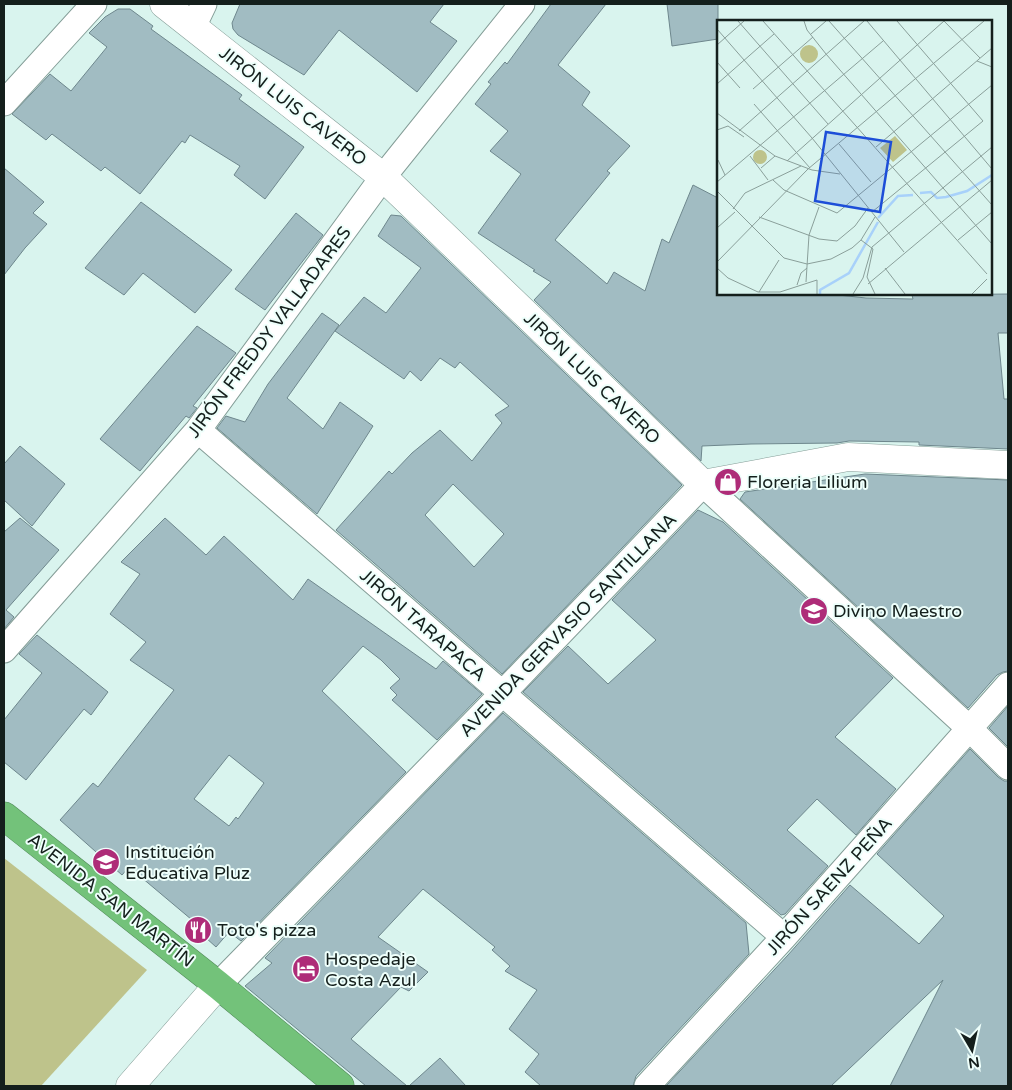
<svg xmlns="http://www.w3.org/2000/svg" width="1012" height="1090" viewBox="0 0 1012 1090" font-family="'Varela Round',sans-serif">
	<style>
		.green { fill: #bec38b }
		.building { fill: #a1bcc2; stroke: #6e878d; fill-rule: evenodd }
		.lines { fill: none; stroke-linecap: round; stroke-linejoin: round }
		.street-casing { stroke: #849d97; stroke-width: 27 }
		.secondary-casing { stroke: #849d97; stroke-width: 29 }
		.highway-casing { stroke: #528959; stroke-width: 29 }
		.street { stroke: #fff; stroke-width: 25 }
		.secondary { stroke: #fff; stroke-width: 28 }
		.highway { stroke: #73c27a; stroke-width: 28 }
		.labels { text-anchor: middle; stroke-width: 4; stroke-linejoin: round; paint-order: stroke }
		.street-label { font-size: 18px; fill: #141f1c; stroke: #eefffb }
		.poi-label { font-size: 18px; fill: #141f1c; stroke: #eefffb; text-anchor: start }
		.inset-river { fill: none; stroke: #a8d1fa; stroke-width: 2.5 }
		.inset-road { fill: none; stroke: #8a9f9a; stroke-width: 1 }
		.view { fill: #1d4ed8; fill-opacity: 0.15; stroke: #1d4ed8; stroke-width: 2.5 }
		.inset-edge { fill: none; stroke: #141f1c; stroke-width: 2.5 }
	</style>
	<rect width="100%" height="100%" fill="#d9f4ee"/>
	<path class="green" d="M 4,858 L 147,970 L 41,1086 L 4,1086 Z"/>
	<path class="building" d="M 240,4 L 444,4 L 430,22 L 457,41 L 417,92 L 339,30 L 304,75 L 238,35 L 233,29 L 232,23 Z
		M 551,4 L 606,4 L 558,65 L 590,92 L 582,105 L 630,146 L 607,171 L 610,173 L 555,240 L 607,284 L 614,272 L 645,291 L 662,239 L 669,243 L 693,185 L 718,198 L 718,294 L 829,294 L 866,298 L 913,299 L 912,295 L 1008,294 L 1008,333 L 998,333 L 1004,399 L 1008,399 L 1008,449 L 919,445 L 919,442 L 849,441 L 837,443 L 751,444 L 702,446 L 701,461 L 534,300 L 551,282 L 533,271 L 535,270 L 478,233 L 521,174 L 490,151 L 508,131 L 475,104 L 491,84 L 488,82 L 505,62 L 507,64 Z
		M 667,4 L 718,4 L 718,39 L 672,46 Z
		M 118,9 L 130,9 L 153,26 L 151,29 L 242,95 L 239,99 L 304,147 L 265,199 L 234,175 L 240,166 L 190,135 L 185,143 L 182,141 L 140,194 L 105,167 L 101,171 L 52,134 L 46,140 L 12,114 L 50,74 L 71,91 L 107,47 L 89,33 L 105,17 Z
		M 4,168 L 44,202 L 33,213 L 47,224 L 25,248 L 4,275 Z
		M 141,202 L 232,270 L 195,313 L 143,273 L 124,295 L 85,268 Z
		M 296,213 L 323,235 L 265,310 L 235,289 Z
		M 391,215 L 401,216 L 682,485 L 502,674 L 336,530 L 389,471 L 392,474 L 412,453 L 440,430 L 472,461 L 502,423 L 495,415 L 509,406 L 460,362 L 455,368 L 440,358 L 421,381 L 410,371 L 404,379 L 335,331 L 364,297 L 386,313 L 421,268 L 378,236 ZM 453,484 L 504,534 L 474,567 L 425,515 Z
		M 322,313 L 339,325 L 287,398 L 323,429 L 340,402 L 373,426 L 317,514 L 217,428 L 226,416 L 245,422 L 268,384 Z
		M 197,326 L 236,353 L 193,406 L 197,408 L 189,418 L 186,416 L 140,471 L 100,439 Z
		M 20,446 L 65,484 L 32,526 L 4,500 L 4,464 Z
		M 865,474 L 1008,480 L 1008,671 L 1003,672 L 997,675 L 968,708 L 740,499 L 745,492 Z
		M 698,510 L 723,522 L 893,678 L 835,737 L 896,789 L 856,835 L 817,799 L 787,830 L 828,866 L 785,914 L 781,915 L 523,692 L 568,646 L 608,684 L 656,640 L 612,600 Z
		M 20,518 L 59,550 L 6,610 L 14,617 L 4,629 L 4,532 Z
		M 165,518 L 206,555 L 224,536 L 293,600 L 308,579 L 436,669 L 443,661 L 482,694 L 437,740 L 392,700 L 397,695 L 390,688 L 400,679 L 381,660 L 363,646 L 322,691 L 406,772 L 241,941 L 229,932 L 216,947 L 195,928 L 198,925 L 129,867 L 122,875 L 60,820 L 93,783 L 98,787 L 174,690 L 130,660 L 146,642 L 110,614 L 140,574 L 121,562 ZM 229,755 L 264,783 L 238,819 L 236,817 L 229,826 L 194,799 Z
		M 37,635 L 108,692 L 91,715 L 84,709 L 26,780 L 4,762 L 4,720 L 42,673 L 19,654 Z
		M 1008,706 L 1008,747 L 989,728 Z
		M 503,713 L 746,923 L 749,954 L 636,1076 L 633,1086 L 541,1086 L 525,1072 L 539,1054 L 509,1029 L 537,990 L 505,971 L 510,966 L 492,950 L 495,947 L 423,889 L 378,937 L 428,972 L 409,991 L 401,987 L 351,1039 L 407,1086 L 366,1086 L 245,986 L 272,963 L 265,958 Z
		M 970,749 L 998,777 L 1004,781 L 1008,781 L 1008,1086 L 890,1086 L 943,980 L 831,1086 L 666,1086 L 788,955 L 850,885 L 919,944 L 944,916 L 877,854 Z
		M 440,1058 L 466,1086 L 409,1086 Z"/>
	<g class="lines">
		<g class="street-casing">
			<path id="street" d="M 193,27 L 204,4
				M 4,103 L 94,4
				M 198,430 L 784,937
				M 4,650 L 198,430 L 383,177 L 522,4
				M 218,985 L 502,694 L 703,484 L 970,729 L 1008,767
				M 647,1086 L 784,937 L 1008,685"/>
		</g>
		<g class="secondary-casing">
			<path id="secondary" d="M 164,4 L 383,177 L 703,484 L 848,457 L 1008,465
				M 130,1086 L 218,985"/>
		</g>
		<g class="highway-casing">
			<path id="highway" d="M 4,816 L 218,985 L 340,1086"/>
		</g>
		<use href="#street" class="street"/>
		<use href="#secondary" class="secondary"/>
		<use href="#highway" class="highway"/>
	</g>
	<defs>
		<g id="shop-disc" transform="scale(1.4375)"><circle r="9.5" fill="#ae2c78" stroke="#eefffb"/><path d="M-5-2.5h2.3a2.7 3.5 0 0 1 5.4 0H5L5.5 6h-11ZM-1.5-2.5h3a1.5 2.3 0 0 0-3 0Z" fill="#fff"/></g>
		<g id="school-disc" transform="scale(1.4375)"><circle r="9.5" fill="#ae2c78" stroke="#eefffb"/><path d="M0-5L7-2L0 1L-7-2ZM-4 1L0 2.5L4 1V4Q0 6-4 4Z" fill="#fff"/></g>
		<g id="restaurant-disc" transform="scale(1.4375)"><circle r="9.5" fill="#ae2c78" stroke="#eefffb"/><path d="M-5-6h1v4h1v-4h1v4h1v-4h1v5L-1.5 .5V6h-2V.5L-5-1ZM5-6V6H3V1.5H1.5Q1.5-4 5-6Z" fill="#fff"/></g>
		<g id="hotel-disc" transform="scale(1.4375)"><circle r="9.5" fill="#ae2c78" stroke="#eefffb"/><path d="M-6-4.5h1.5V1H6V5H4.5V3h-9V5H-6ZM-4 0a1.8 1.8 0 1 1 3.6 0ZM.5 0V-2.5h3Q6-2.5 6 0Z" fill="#fff"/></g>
	</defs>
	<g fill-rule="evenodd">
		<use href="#shop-disc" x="728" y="482"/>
		<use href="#school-disc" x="814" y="611"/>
		<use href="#school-disc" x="106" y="862"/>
		<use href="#restaurant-disc" x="198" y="930"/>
		<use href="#hotel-disc" x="306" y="969"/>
	</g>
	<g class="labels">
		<g class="street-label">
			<text transform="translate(293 106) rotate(38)" y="6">JIRÓN LUIS CAVERO</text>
			<text transform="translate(269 332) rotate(-53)" y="6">JIRÓN FREDDY VALLADARES</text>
			<text transform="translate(592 378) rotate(44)" y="6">JIRÓN LUIS CAVERO</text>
			<text transform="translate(423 625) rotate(41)" y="6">JIRÓN TARAPACA</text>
			<text transform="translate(568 625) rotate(-46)" y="6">AVENIDA GERVASIO SANTILLANA</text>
			<text transform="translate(829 886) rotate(-48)" y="6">JIRÓN SAENZ PEÑA</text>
			<text transform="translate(111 900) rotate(38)" y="6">AVENIDA SAN MARTÍN</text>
		</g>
		<g class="poi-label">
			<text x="747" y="488">Floreria Lilium</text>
			<text x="833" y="617">Divino Maestro</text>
			<text x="125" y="858">Institución<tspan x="125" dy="21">Educativa Pluz</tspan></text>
			<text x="217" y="936">Toto's pizza</text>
			<text x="325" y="965">Hospedaje<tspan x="325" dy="21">Costa Azul</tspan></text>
		</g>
	</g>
	<g transform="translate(717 20)">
		<rect width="275" height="275" fill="#d9f4ee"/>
		<path d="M83 34a9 9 0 1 1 18 0a9 9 0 1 1-18 0ZM 178,116 L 190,130 L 176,142 L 163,128 ZM36 137a7 7 0 1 1 14 0a7 7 0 1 1-14 0Z" fill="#bec38b"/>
		<path class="inset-river" d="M 203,173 L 214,172 L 220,178 L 229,177 L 250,171 L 275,155M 161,198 L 181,176 L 196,175M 103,274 L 103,270 L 132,253 L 161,202"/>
		<path class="inset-road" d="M 21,1 L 111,104M 46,1 L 270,254M 87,1 L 90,10 L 109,34 L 275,224M 112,1 L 275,185M 150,1 L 275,149M 227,1 L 263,38M 0,9 L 95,118 L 187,232M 94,14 L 109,1M 0,25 L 27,1M 260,41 L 275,47M 0,42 L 23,68M 0,64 L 57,14M 36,69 L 96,17M 37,84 L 93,148M 0,93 L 58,136 L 95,150 L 123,154M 0,110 L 11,106 L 27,117M 22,111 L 147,1M 122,124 L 154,162M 159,127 L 275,28M 33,136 L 51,160M 1,140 L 8,155M 70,141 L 227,1M 44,148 L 58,136M 56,160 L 67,170 L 120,193 L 275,65M 0,162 L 166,21M 0,171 L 67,238 L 90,244 L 114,239 L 135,228 L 144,220 L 158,197M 16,189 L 28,173 L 84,146M 155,192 L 266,101 L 180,1M 42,197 L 102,219 L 120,221 L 138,206 L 151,188M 0,208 L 18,192M 144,220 L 156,229 L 150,257 L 158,274M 241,220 L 275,192M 0,242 L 91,149 L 267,1M 0,248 L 11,258 L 41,272 L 63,272 L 100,260 L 100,274M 168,248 L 188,274M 89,262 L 92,215 L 102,187M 151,264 L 275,160M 80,265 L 84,253 L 90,248M 42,272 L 62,240M 136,274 L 146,258 L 155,227 L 275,127M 255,274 L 270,259"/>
		<path class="view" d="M 109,112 L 174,122 L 163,192 L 98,181 Z"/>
		<rect width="275" height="275" class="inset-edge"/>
	</g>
	<rect width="1012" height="1090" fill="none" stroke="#141f1c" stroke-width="10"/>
	<g transform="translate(972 1050) rotate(171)" stroke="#eefffb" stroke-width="4" paint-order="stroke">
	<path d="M0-4L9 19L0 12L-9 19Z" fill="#141f1c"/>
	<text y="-8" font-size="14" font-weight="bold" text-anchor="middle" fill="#141f1c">N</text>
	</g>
</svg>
